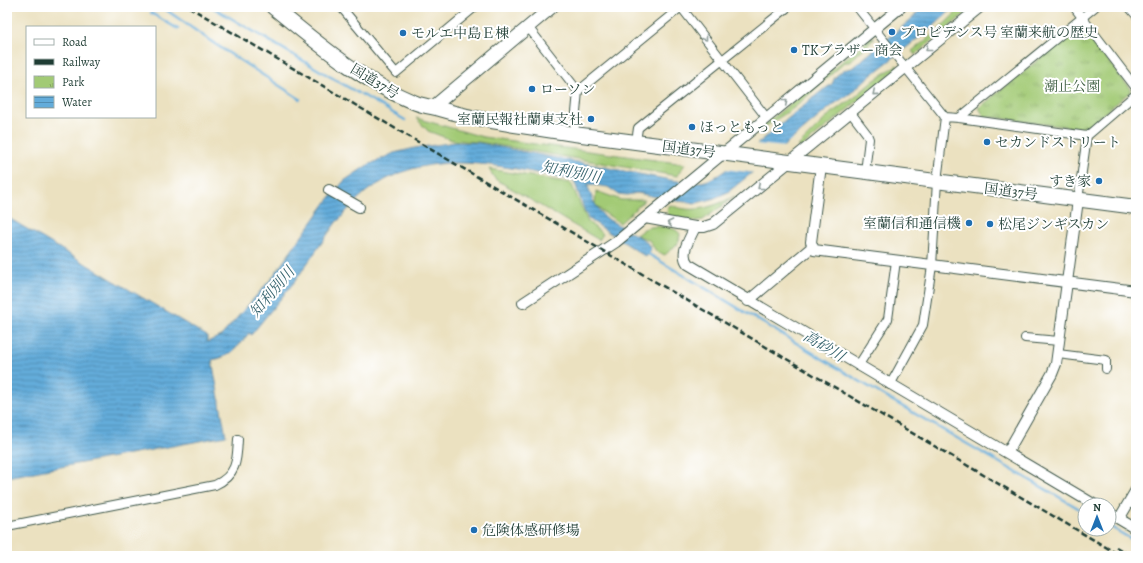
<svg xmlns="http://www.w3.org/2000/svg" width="1143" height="563" viewBox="0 0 1143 563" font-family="Alegreya,'Noto Serif JP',serif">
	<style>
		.grass { fill: #a2ca75; stroke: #608454 }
		.park { fill: url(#park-tufts); stroke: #608454 }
		.water { fill: url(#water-rules); stroke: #417487 }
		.pier { fill: #ebe1c0 }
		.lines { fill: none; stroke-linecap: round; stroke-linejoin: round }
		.stream { stroke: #63acda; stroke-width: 2.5 }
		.minor-casing { stroke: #3e5649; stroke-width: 10 }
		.tertiary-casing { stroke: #3e5649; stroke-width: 12 }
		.secondary-casing { stroke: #3e5649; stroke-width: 14 }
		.trunk-casing { stroke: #3e5649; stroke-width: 16 }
		.minor { stroke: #fff; stroke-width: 8 }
		.tertiary { stroke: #fff; stroke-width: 10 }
		.secondary { stroke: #fff; stroke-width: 12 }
		.trunk { stroke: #fff; stroke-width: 14 }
		.rail { stroke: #1f3d34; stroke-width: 2.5; stroke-dasharray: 6 3; stroke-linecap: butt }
		.oneway { stroke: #8f9e9a }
		.poi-dot { fill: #1f6fb2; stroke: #fff; stroke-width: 1.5 }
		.labels { text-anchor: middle; stroke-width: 4; stroke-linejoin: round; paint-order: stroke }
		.poi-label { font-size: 14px; fill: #1f3d34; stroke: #fff; text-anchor: start }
		.street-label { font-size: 14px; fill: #1f3d34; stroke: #fff }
		.park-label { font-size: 14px; fill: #406044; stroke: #fff }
		.water-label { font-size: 15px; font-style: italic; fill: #37646e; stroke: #fff }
	</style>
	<defs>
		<pattern id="park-tufts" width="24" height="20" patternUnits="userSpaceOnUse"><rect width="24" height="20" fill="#a2ca75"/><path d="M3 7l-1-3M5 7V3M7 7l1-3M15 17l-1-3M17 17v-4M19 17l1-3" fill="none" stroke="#83a561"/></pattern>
		<pattern id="water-rules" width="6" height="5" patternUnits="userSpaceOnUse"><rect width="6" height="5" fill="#63acda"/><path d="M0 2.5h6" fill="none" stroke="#518db2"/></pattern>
	</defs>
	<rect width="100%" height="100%" fill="#fff"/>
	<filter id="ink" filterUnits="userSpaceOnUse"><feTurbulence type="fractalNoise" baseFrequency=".025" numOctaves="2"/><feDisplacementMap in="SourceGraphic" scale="8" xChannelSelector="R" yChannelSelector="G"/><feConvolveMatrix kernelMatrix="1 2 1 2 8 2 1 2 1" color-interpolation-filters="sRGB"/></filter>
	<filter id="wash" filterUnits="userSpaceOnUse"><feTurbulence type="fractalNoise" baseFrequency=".012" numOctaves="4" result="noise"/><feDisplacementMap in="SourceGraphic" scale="16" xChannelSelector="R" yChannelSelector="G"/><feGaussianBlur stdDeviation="0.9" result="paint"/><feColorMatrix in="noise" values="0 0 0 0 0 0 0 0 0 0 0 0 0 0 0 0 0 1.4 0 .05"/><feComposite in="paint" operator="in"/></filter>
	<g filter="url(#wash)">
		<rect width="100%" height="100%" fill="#ebe1c0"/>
		<path class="grass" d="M 964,7 L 973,7 L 915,55 L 912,51 L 936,32 L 960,9 Z
			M 872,37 L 875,38 L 873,39 L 873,40 L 849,62 L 845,62 L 795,107 L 747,139 Z
			M 897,65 L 898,68 L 802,147 L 798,146 L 831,113 L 854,98 L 872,82 Z
			M 416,118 L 483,137 L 685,164 L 677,176 L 479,142 L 452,140 L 428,131 Z
			M 489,169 L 571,183 L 588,222 L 603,234 L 599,240 L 495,179 Z
			M 596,191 L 621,200 L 645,200 L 620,223 L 603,212 L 595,204 Z
			M 735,196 L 703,220 L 694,221 L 672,218 L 669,216 L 667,211 L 669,206 L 671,205 C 693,215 715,206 735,196 Z
			M 650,227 C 659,226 675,226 680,234 L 679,240 L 677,244 L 665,255 L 656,251 L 649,240 L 636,235 L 644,229 Z"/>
		<path class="park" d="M 1079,27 L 1083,27 L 1130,89 L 1130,92 L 1086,128 L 1083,129 L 984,116 L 979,108 Z"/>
		<path class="water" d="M 923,7 L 954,7 L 935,25 L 865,80 L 851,93 L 834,104 L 753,172 L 728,192 L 712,199 L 696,203 L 677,201 L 637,193 L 627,195 L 618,194 L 608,187 L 587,184 L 593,201 L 604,217 L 646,241 L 651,250 L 646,257 L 589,219 L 585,212 L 574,180 C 512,169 444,148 385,180 C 379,184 372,187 367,191 C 357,199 347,210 339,220 L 337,221 L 295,281 L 251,335 L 249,333 C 237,348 231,357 212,360 L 226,436 L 7,477 L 7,217 L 207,336 L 207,342 L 221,336 L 271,279 L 328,200 L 344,181 L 366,166 L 394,153 L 415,148 L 456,142 L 479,143 L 670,180 C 696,183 705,186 727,169 L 819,93 L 832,84 L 835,77 L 843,70 L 852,68 L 908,22 Z"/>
		<path class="pier" d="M 755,144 L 786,147 L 756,173 L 725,169 Z"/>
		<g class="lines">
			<path class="stream" d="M 162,7 L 215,44 L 300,99
				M 212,7 L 358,93
				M 151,13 L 178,29
				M 361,94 L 405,120
				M 645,252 L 886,397 L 1085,512
				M 1109,526 L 1136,542"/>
		</g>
	</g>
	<g filter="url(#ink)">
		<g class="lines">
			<g class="minor-casing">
				<path id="minor" d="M 341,7 L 396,73 L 475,7
					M 681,7 L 766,117
					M 857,7 L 945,117 L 937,181 L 932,266 L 923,325 L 890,385
					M 1074,7 L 1136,88
					M 1129,7 L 1136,15
					M 528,27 L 578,91 L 574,134
					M 578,91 L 681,7
					M 851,113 L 867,134 L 869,139 L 865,172
					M 945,117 L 959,118 L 1087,136 L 1136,94
					M 959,118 L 1095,7
					M 636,142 L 638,128 L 788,7
					M 1078,200 L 1087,136
					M 1025,338 L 1059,341
					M 1058,354 L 1106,360 L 1106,369
					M 858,366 L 888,319 L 896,261
					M 7,526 L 215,485 C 237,475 237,460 238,439"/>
			</g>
			<g class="tertiary-casing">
				<path id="tertiary" d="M 821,166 L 811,242 L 814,250 L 1136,291
					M 329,190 L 359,207
					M 645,218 L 695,227 L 704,227 L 713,224 L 980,7
					M 695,227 C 690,239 679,253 688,264 L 1095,505
					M 748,301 L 812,247
					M 523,303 L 616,242 L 901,7
					M 1007,453 L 1052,374 L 1056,364 L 1078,200
					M 1109,513 L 1136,529
					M 1119,519 L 1136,490"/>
			</g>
			<g class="secondary-casing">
				<path id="secondary" d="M 433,107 L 552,7"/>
			</g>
			<g class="trunk-casing">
				<path id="trunk" d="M 273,7 C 316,42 364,83 416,103 C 424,106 432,107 440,109 C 484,122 529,127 574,134 L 1136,207"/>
			</g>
			<use href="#minor" class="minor"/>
			<use href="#tertiary" class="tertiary"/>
			<use href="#secondary" class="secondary"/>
			<use href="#trunk" class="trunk"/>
			<path class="rail" d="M 189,7 L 1121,556
				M 1116,547 L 1131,556"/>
		</g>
		<defs><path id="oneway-chevron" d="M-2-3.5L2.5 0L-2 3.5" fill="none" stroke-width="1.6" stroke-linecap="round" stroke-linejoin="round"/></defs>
		<g class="oneway">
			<use href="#oneway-chevron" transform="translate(705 38) rotate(52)"/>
			<use href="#oneway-chevron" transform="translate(928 49) rotate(141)"/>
			<use href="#oneway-chevron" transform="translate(875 93) rotate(140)"/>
			<use href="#oneway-chevron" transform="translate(785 102) rotate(-39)"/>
			<use href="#oneway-chevron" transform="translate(760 187) rotate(141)"/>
			<use href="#oneway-chevron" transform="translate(670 223) rotate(-169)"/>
		</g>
	</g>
	<g class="poi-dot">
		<circle cx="892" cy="32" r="4"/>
		<circle cx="403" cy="33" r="4"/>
		<circle cx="794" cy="50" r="4"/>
		<circle cx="532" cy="89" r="4"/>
		<circle cx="591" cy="119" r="4"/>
		<circle cx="692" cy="127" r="4"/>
		<circle cx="987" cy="142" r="4"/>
		<circle cx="1099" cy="181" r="4"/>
		<circle cx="969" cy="223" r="4"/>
		<circle cx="990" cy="224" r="4"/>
		<circle cx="474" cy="530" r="4"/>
	</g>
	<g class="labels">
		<g class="poi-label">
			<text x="900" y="37">プロビデンス号 室蘭来航の歴史</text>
			<text x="411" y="38">モルエ中島Ｅ棟</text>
			<text x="802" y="55">TKブラザー商会</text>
			<text x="540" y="94">ローソン</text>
			<text x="583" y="124" text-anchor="end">室蘭民報社蘭東支社</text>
			<text x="700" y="132">ほっともっと</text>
			<text x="995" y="147">セカンドストリート</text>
			<text x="1091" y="186" text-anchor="end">すき家</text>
			<text x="961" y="228" text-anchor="end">室蘭信和通信機</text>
			<text x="998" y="229">松尾ジンギスカン</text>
			<text x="482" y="535">危険体感研修場</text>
		</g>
		<g class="street-label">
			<text transform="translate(375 81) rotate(31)" y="5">国道37号</text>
			<text transform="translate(689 149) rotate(7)" y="5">国道37号</text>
			<text transform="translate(1011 191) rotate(7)" y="5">国道37号</text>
		</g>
		<g class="park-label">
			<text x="1072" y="91">潮止公園</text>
		</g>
		<g class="water-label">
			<text transform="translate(571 172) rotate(11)" y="5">知利別川</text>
			<text transform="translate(272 292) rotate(-50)" y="5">知利別川</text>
			<text transform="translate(824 346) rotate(31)" y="5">高砂川</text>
		</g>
	</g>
	<rect width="1143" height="563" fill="none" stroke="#fff" stroke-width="24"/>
	<rect x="26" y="26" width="130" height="92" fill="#ffffff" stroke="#a5b1ae"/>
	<rect x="34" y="39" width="20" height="6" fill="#ffffff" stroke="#a5b1ae"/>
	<text x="62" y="46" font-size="12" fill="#1f3d34">Road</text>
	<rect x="34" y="59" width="20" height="6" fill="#1f3d34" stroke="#a5b1ae"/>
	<text x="62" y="66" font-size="12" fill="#1f3d34">Railway</text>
	<rect x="34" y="76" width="20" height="12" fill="url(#park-tufts)" stroke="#a5b1ae"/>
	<text x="62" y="86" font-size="12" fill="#1f3d34">Park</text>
	<rect x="34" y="96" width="20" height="12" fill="url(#water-rules)" stroke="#a5b1ae"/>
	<text x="62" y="106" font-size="12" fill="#1f3d34">Water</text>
	<g transform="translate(1097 517)"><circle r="19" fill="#ffffff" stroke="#a5b1ae"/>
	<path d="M0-3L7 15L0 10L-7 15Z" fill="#1f6fb2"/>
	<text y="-6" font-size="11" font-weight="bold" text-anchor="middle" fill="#1f3d34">N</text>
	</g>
</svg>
